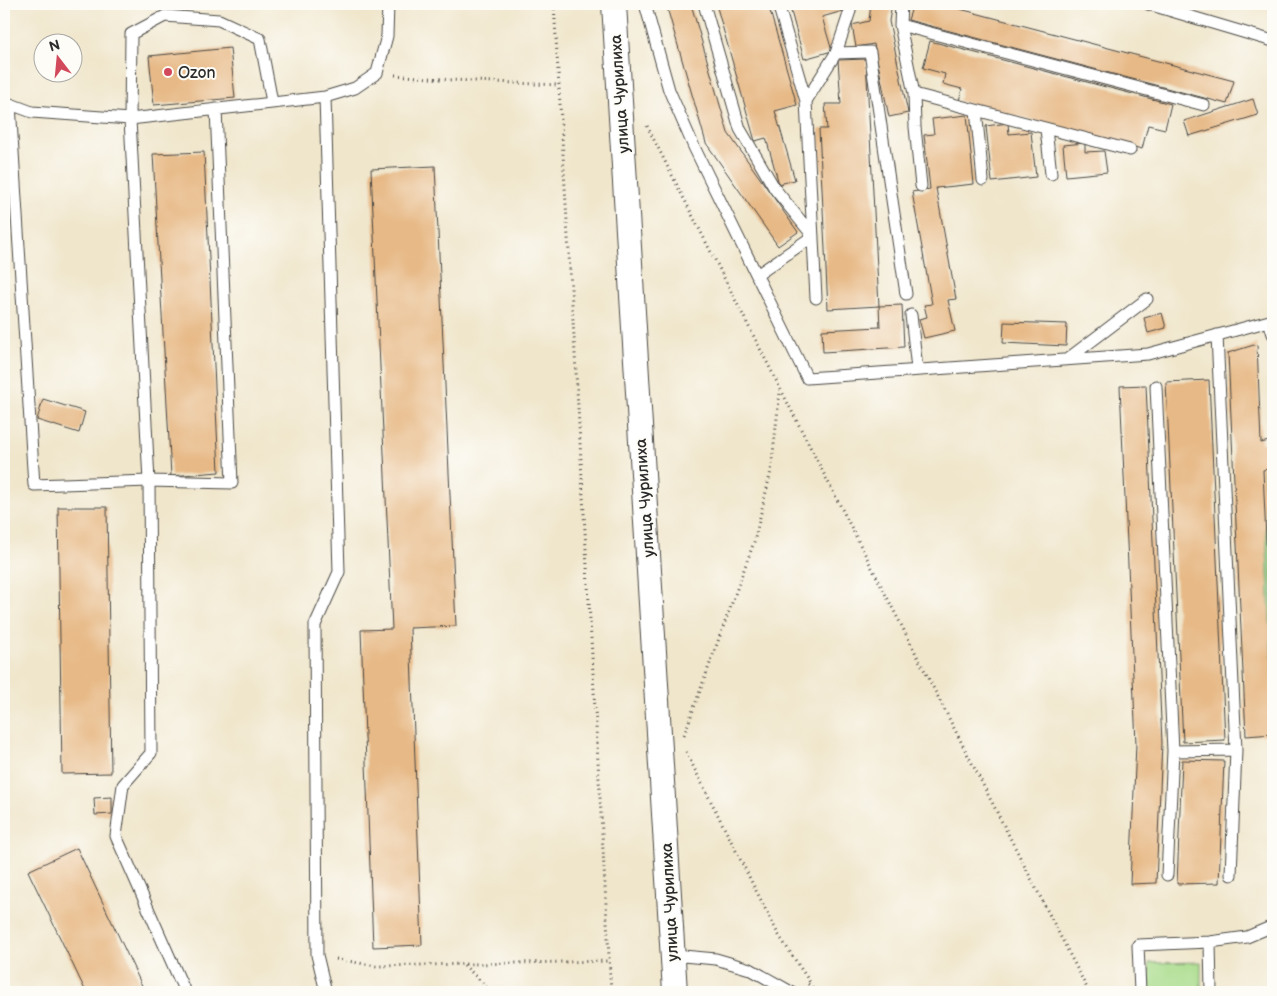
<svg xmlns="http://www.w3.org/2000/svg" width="1277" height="996" viewBox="0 0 1277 996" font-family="'Balsamiq Sans',sans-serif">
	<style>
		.green { fill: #a9dc8b; stroke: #6a845b }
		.forest { fill: #86bc77; stroke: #587451 }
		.building { fill: #e7b986 }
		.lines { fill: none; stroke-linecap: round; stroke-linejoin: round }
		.service-casing { stroke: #494743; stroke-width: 13 }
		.minor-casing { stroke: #494743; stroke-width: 26 }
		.path { stroke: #494743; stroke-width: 3; stroke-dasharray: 1 4; stroke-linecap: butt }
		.service { stroke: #fff; stroke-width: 11 }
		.minor { stroke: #fff; stroke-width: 24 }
		.poi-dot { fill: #d1495b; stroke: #fdfcf7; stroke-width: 2 }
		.labels { text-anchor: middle; stroke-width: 4; stroke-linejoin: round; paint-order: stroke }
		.poi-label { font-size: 16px; fill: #2b2b2b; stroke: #fdfcf7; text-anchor: start }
		.street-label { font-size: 16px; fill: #2b2b2b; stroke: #fdfcf7 }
	</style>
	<rect width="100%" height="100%" fill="#fdfcf7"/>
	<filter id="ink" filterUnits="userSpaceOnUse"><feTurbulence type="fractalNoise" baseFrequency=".02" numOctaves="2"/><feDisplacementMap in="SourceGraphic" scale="10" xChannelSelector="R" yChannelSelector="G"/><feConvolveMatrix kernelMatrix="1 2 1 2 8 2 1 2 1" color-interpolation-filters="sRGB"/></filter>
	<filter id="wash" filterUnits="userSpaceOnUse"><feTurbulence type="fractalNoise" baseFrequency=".0096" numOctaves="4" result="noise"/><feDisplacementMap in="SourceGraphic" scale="20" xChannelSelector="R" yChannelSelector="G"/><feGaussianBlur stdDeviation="1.12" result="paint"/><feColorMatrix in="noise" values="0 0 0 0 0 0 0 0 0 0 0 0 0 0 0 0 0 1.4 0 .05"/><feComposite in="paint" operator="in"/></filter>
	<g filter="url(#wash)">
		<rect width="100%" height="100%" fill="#f0e6cc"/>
		<path class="green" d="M 1201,962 L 1201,992 L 1150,992 L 1149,963 Z"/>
		<path class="forest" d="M 1273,468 L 1273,703 L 1263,470 Z"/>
		<g id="blocks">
			<path class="building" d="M 666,4 L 691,4 L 728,133 L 798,232 L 778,246 L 706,143 Z
				M 716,4 L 768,4 L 797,105 L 775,111 L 795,180 L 779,184 L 766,138 L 755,141 Z
				M 789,4 L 841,4 L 843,11 L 822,17 L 832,51 L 804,59 Z
				M 871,4 L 892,4 L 889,21 L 908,113 L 889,117 L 874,44 L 856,47 L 852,25 L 869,21 Z
				M 913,4 L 941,4 L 1234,81 L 1227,104 L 908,20 Z
				M 930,41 L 1171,104 L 1165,129 L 1148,125 L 1142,149 L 959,101 L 962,89 L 943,84 L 945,74 L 923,68 Z
				M 230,48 L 235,98 L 154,105 L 149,56 Z
				M 866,59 L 879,306 L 828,309 L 819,129 L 827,129 L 825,104 L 841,104 L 838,60 Z
				M 1253,99 L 1258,115 L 1189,136 L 1184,121 Z
				M 967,115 L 974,184 L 936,188 L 956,299 L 948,300 L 955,331 L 924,338 L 919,319 L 927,317 L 924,305 L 932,304 L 912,192 L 930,189 L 924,135 L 934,134 L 932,119 Z
				M 1008,123 L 1009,134 L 1031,132 L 1036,177 L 992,182 L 986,126 Z
				M 1085,143 L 1085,152 L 1104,151 L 1107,172 L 1066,176 L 1063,145 Z
				M 204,152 L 219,472 L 171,476 L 153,154 Z
				M 435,166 L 456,626 L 410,628 L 422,945 L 373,947 L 361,630 L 392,629 L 371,169 Z
				M 902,305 L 904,347 L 823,352 L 822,330 L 880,327 L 879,306 Z
				M 1162,313 L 1166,328 L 1148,333 L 1144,318 Z
				M 1004,322 L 1067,324 L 1066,346 L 1003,343 Z
				M 1257,344 L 1261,443 L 1273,440 L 1273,468 L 1263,470 L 1273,703 L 1273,734 L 1246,736 L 1228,353 Z
				M 1209,380 L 1225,740 L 1183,742 L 1166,382 Z
				M 1146,385 L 1162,743 L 1156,883 L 1130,884 L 1136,744 L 1120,386 Z
				M 43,399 L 85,412 L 79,433 L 37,420 Z
				M 58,507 L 107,507 L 111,773 L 62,774 Z
				M 1182,760 L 1224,761 L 1219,883 L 1177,884 Z
				M 112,797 L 112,814 L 95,815 L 94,798 Z
				M 77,848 L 145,992 L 86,992 L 28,871 Z"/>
		</g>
	</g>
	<g filter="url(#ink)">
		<use href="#blocks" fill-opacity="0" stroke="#494743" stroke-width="1"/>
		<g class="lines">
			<g class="service-casing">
				<path id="service" d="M 645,4 L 669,90 L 694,147 L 807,378 L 1148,354 L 1273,320
					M 704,4 L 740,129 L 775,189 L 813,236 L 757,275
					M 778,4 L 806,101 L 816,298
					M 901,4 L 900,25 L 914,94 L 915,127 L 921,186
					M 1148,4 L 1273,41
					M 900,25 L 1204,105
					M 836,53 L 870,52 L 906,294
					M 914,94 L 1130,150
					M 325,97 L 339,572 L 315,625 L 317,955 L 326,992
					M 806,101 L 836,53 L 850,11 L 850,4
					M 5,102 L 32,112 L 130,119 L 325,97 L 355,88 L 377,73 L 387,36 L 388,4
					M 10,104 L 34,485 L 149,481 L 151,753 L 123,785 L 116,836 L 185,992
					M 216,109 L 232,483 L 149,481 L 130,119 L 131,34 L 165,16 L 219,20 L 260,39 L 272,102
					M 976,110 L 983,180
					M 1046,129 L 1051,174
					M 911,315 L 917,369
					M 1269,321 L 1273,334
					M 1217,335 L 1236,750 L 1231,875
					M 1069,358 L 1147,299
					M 1156,386 L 1173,751 L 1167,875
					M 1173,751 L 1236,750
					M 1210,942 L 1211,992
					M 672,955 L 716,959 L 750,969 L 791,992
					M 1140,992 L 1138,945 L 1210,942 L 1247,937 L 1273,926"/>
			</g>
			<g class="minor-casing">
				<path id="minor" d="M 614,4 L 675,992"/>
			</g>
			<path class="path" d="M 554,4 L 575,354 L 611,992
				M 395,75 L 452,80 L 558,85
				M 647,126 L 781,390 L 1089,992
				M 684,735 L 754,542 L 771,471 L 780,391
				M 686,752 L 778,934 L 811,984
				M 336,959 L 376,966 L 610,961
				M 464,965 L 492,992
				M 808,984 L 819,992"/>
			<use href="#service" class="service"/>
			<use href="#minor" class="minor"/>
		</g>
	</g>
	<circle class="poi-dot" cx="168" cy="72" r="5"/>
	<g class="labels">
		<g class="poi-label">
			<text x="178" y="78">Ozon</text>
		</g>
		<g class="street-label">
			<text transform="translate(619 94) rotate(-94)" y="6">улица Чурилиха</text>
			<text transform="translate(644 498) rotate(-94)" y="6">улица Чурилиха</text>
			<text transform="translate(669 902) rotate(-93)" y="6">улица Чурилиха</text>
		</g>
	</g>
	<rect width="1277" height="996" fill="none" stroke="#fdfcf7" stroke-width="20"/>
	<g transform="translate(58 58) rotate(344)"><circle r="24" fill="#fdfcf7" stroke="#a9a8a5"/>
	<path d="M0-4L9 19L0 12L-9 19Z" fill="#d1495b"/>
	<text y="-8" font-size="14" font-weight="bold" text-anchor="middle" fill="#2b2b2b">N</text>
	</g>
</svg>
